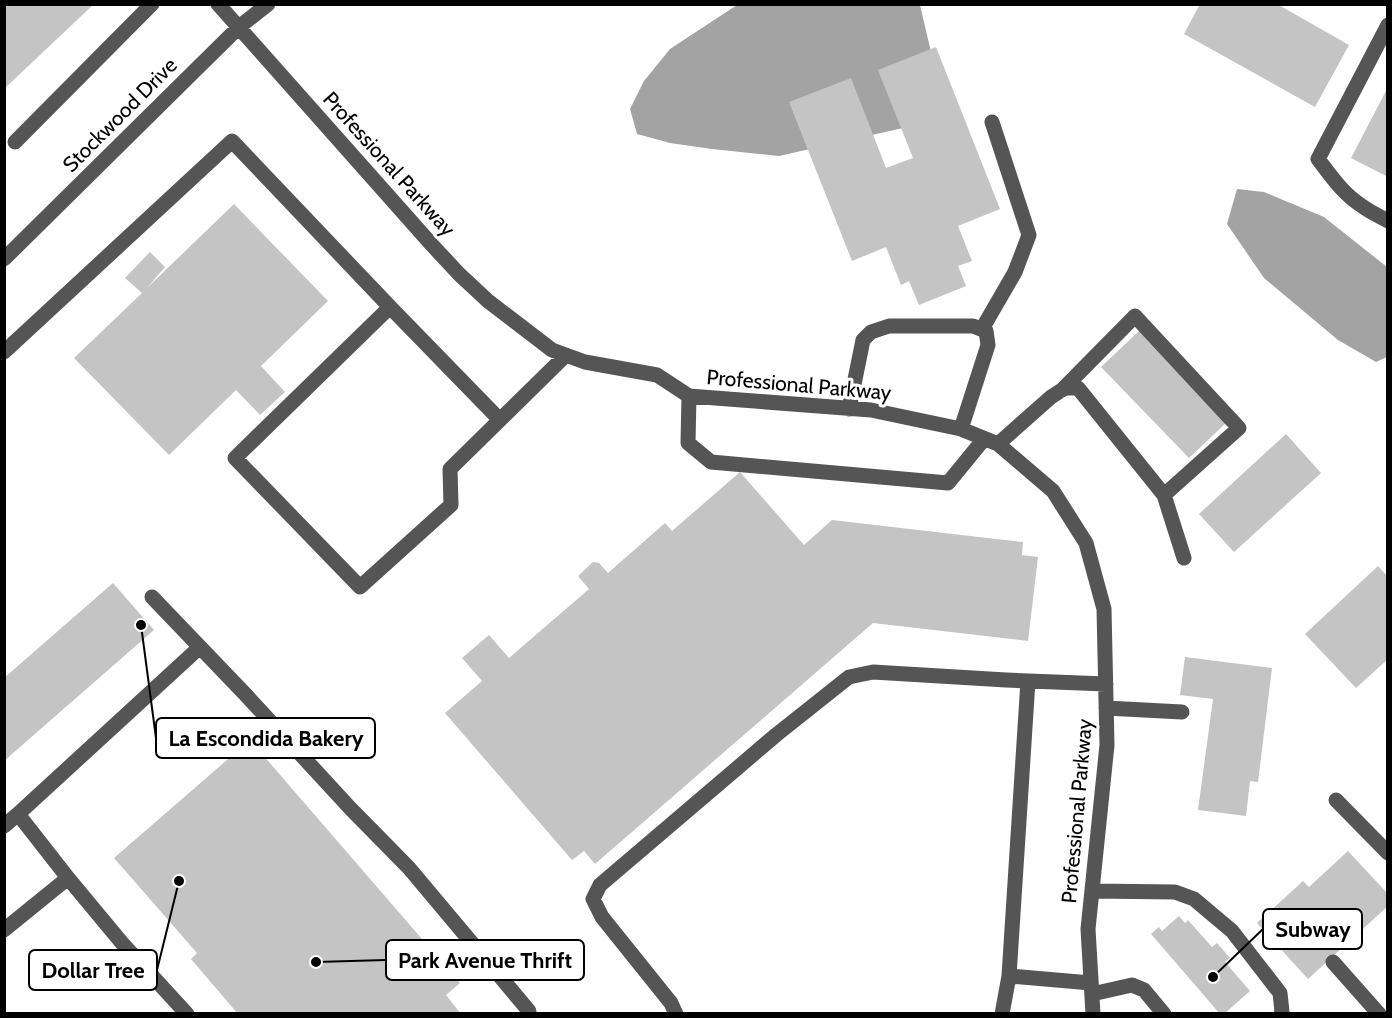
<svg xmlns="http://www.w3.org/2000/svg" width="1392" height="1018" viewBox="0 0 1392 1018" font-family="Cabin,sans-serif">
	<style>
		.water { fill: #a3a3a3 }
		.building { fill: #c4c4c4 }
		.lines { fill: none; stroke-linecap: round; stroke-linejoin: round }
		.minor { stroke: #555; stroke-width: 15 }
		.labels { text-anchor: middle; stroke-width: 6; stroke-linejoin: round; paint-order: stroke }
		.street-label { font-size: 21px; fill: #000; stroke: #fff }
		.leader { fill: none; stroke: #000; stroke-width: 2 }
		.callout-dot { fill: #000; stroke: #fff; stroke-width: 2 }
		.callout { fill: #fff; stroke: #000; stroke-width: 2 }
		.callout-label { font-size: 22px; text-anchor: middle; font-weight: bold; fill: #000 }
	</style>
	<rect width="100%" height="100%" fill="#fff"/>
	<path class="water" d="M 737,5 L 920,5 L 931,52 L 903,128 L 779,156 L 712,149 L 670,143 L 637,134 L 630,109 L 644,81 L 670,49 Z
		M 1237,189 L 1264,192 L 1324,217 L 1387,267 L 1387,357 L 1376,362 L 1338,340 L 1264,278 L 1227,224 Z"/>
	<path class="building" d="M 4,4 L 94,4 L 4,89 Z
		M 1200,4 L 1277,4 L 1349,45 L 1315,107 L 1184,34 Z
		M 936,47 L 1000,209 L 958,226 L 972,261 L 958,266 L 966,286 L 919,305 L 909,281 L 901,285 L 886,247 L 852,261 L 789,102 L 851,78 L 886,168 L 913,158 L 878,70 Z
		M 1388,87 L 1388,177 L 1351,158 Z
		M 234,204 L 328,301 L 261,366 L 285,392 L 260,415 L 236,390 L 169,455 L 74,358 L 142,293 L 125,278 L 150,252 L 165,267 L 147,288 Z
		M 1140,330 L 1228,421 L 1189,458 L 1101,367 Z
		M 1286,434 L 1321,473 L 1234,552 L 1199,514 Z
		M 740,472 L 804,545 L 832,520 L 1023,542 L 1022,555 L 1038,557 L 1028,641 L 873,623 L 595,864 L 584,851 L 572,860 L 445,713 L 482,681 L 462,658 L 489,635 L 509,658 L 589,589 L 578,576 L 593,562 L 599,563 L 608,573 L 665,523 L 672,531 Z
		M 1378,566 L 1388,577 L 1388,659 L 1356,688 L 1305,634 Z
		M 113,583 L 154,630 L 4,761 L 4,678 Z
		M 1185,657 L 1272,668 L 1258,782 L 1250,781 L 1246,816 L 1198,810 L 1213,699 L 1180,695 Z
		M 250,740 L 460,983 L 446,995 L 461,1014 L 238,1014 L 191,959 L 197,953 L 114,858 Z
		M 1348,851 L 1388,894 L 1388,906 L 1308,979 L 1257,923 L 1303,881 L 1309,887 Z
		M 1179,916 L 1185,923 L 1188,920 L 1212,947 L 1217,943 L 1230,958 L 1225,962 L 1250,991 L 1224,1014 L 1220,1014 L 1151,934 L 1159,927 L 1162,931 Z"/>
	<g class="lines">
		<path class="minor" d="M 218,4 L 432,245 L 459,274 L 488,301 L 552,350 L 585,362 L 657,375 L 689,396 L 871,410 L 961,429 L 998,444 L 1053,491 L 1086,543 L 1104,609 L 1107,745 L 1088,929 L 1093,1014
			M 1388,25 L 1318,159 C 1331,176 1343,194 1362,206 C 1370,212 1379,216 1388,221
			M 15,142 L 152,4
			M 4,259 L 239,27 L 268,4
			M 390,307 L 500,420
			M 982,329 L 1015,272 L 1029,235 L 992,122
			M 4,352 L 232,141 L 390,307 L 235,458 L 360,587 L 451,505 L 450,469 L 566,355
			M 1062,390 L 1135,316 L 1239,428 L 1164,495
			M 689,396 L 688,443 L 711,462 L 948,483 L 984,439
			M 849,409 L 863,340 L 871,332 L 889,326 L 973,326 L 986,331 L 988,345 L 961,429
			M 998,444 L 1051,397 L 1065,388 L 1078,388 L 1164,495 L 1184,558
			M 152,597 L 245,694 L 350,808 L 409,868 L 529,1011
			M 1028,681 L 1009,976 L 1091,983
			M 1106,708 L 1182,712
			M 1336,800 L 1388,853
			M 4,826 L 18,814
			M 68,878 L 18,814 L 200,647
			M 1092,891 L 1175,892 L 1194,899 L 1232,931 L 1280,993 L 1282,1012 L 1281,1014
			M 4,930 L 68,878 L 122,943 L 187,1014
			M 1333,962 L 1379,1014
			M 1092,994 L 1132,985 L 1144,990 L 1164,1014
			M 676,1014 L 671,1003 L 602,917 L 593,899 L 600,885 L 776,735 L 849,677 L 873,672 L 1006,680 L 1106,684
			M 1002,1014 L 1009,976"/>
	</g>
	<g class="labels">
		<g class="street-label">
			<text transform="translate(120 115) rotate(-45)" y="7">Stockwood Drive</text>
			<text transform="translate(389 164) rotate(48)" y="7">Professional Parkway</text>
			<text transform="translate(799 385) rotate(5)" y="7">Professional Parkway</text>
			<text transform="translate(1077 811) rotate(-85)" y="7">Professional Parkway</text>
		</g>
	</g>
	<path class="leader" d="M141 625L156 738M1213 977L1263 929M316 962L386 960M179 881L157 970"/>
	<g class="callout-dot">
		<circle cx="141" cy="625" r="6"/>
		<circle cx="1213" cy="977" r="6"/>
		<circle cx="316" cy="962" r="6"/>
		<circle cx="179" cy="881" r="6"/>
	</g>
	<g class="callout">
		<rect x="156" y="718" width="219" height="40" rx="6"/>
		<rect x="1263" y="909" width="99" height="40" rx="6"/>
		<rect x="386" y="940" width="198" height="40" rx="6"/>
		<rect x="29" y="950" width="128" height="40" rx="6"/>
	</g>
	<g class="callout-label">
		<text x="266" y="746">La Escondida Bakery</text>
		<text x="1313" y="937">Subway</text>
		<text x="485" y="968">Park Avenue Thrift</text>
		<text x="93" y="978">Dollar Tree</text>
	</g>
	<rect width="1392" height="1018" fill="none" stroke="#000000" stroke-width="12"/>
</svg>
